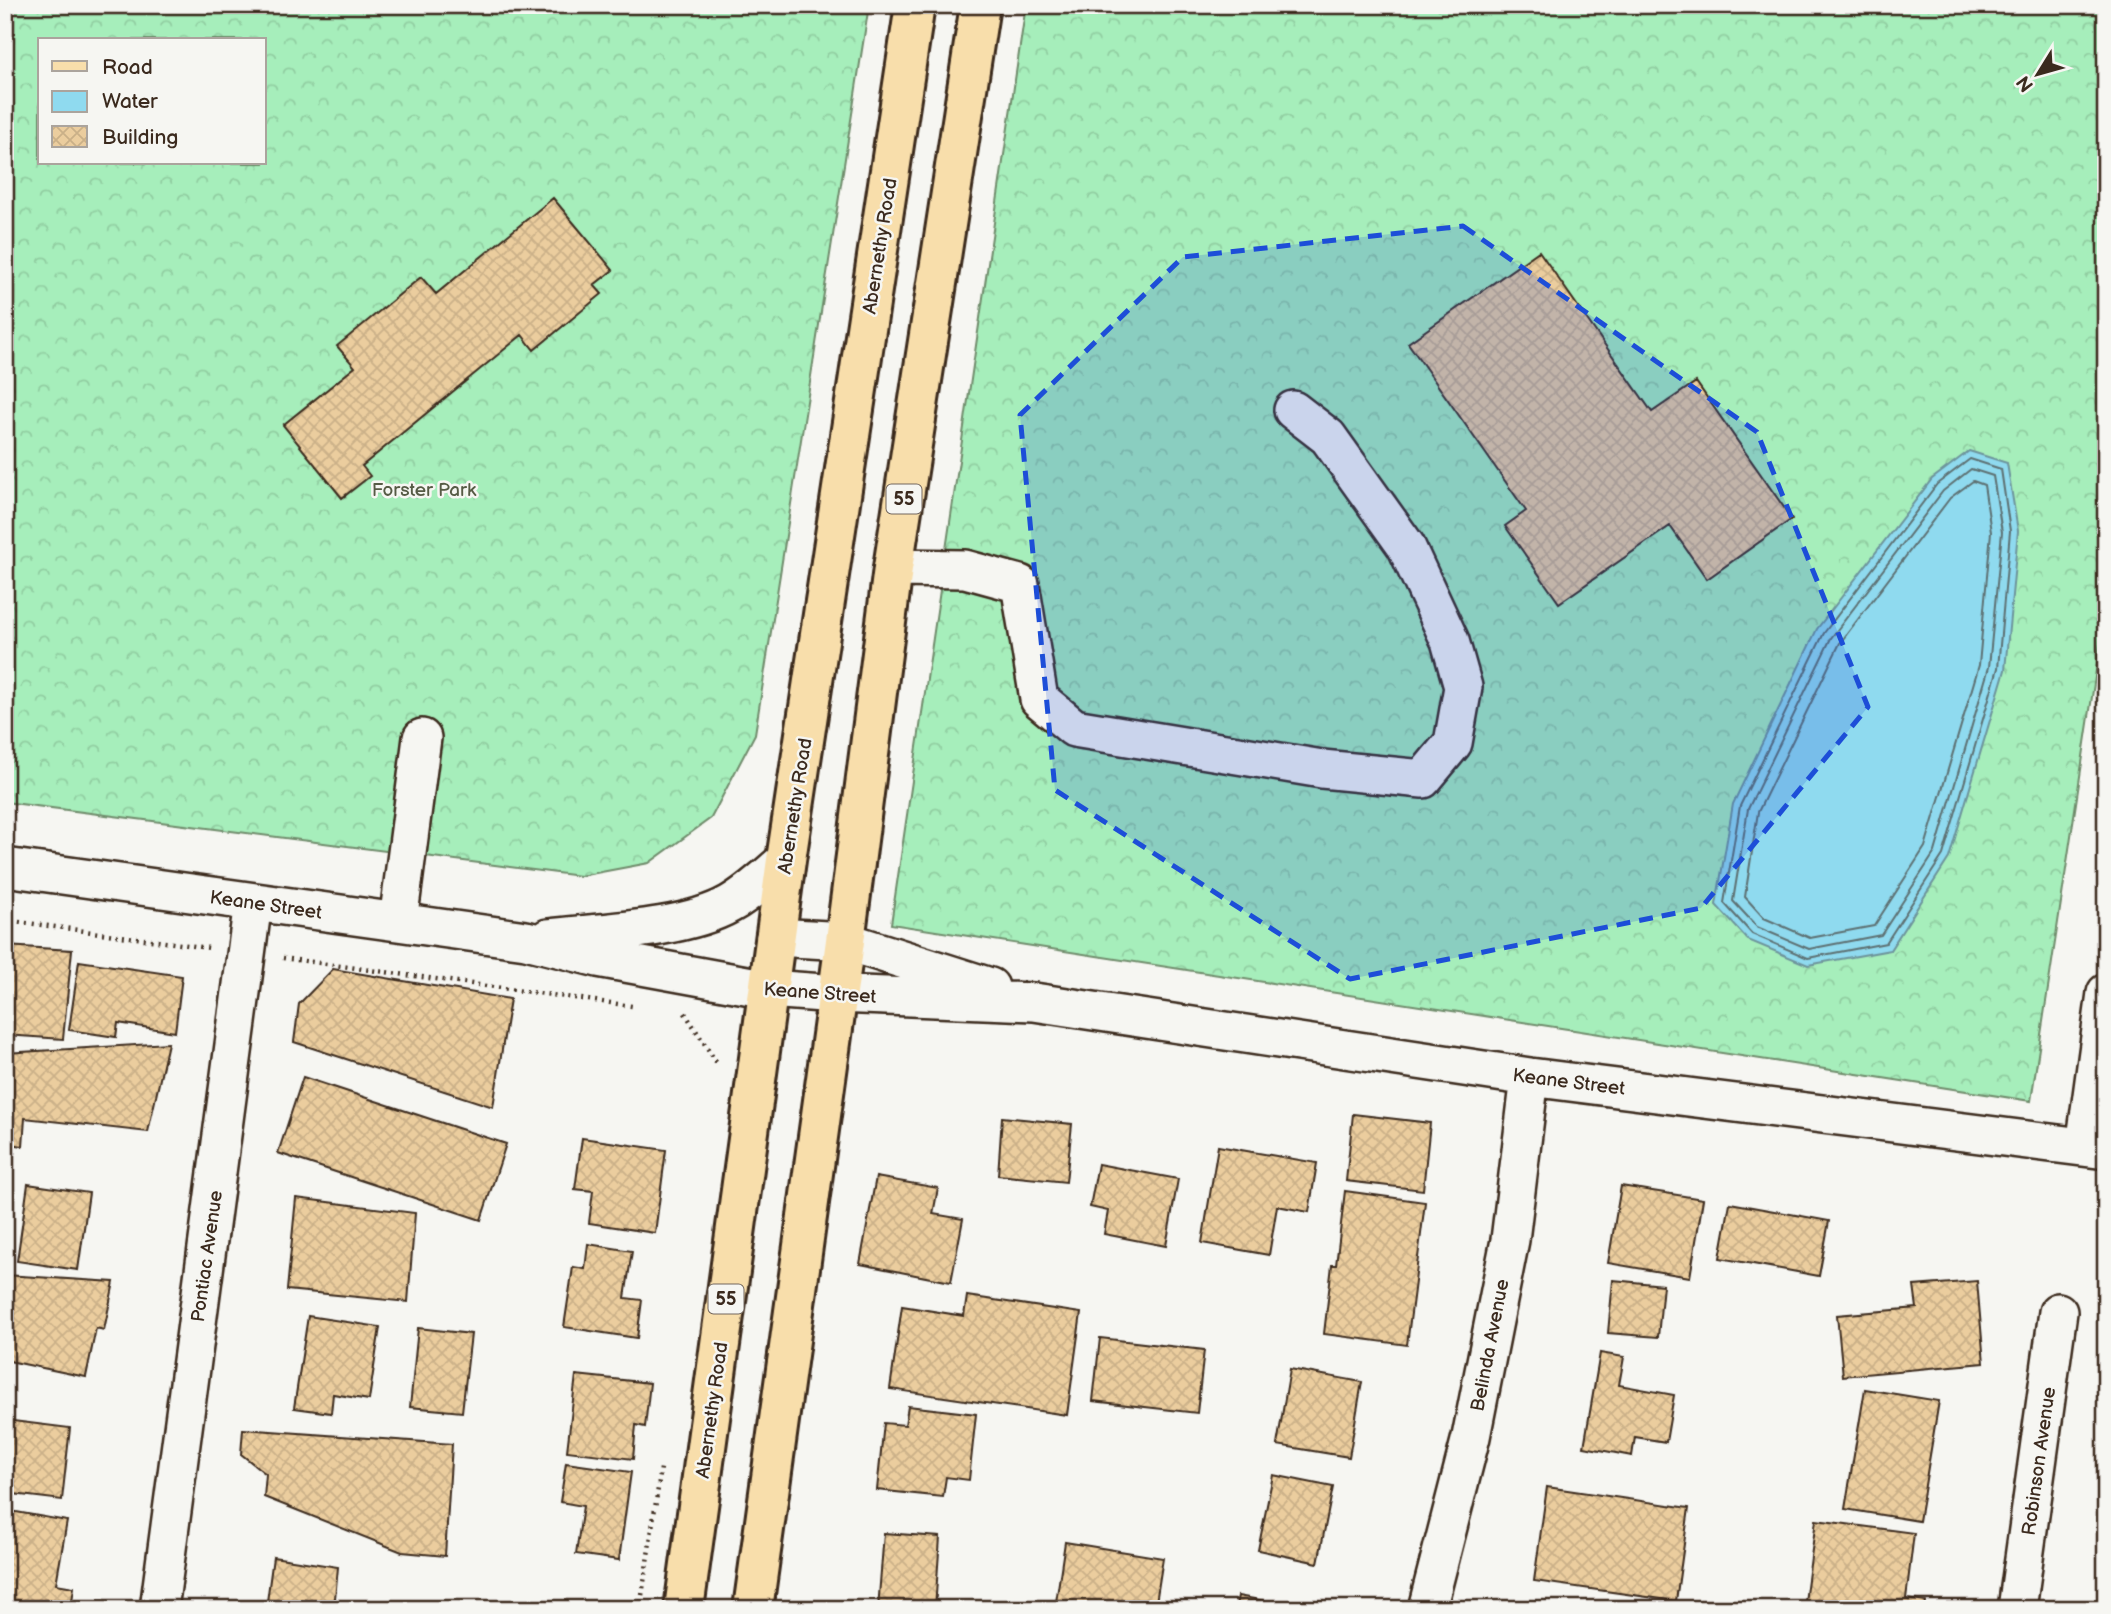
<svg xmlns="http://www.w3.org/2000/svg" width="2111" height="1614" viewBox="0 0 2111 1614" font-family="'Balsamiq Sans',sans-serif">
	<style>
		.forest { fill: url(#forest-crowns); stroke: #708c6c; stroke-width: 2; fill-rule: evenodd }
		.water { fill: #8fdaef; stroke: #6d949b; stroke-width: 2 }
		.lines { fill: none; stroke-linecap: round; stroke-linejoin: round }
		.shore { stroke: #5d7072; stroke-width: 2 }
		.building { fill: url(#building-cross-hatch); stroke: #3b2a1e; stroke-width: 2 }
		.minor-casing { stroke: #3b2a1e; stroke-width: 42 }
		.major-casing { stroke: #3b2a1e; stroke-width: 44 }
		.path { stroke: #3b2a1e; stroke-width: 4.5; stroke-dasharray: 2 5; stroke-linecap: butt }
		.minor { stroke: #f6f6f2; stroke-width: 37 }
		.major { stroke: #f8deab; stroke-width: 38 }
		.marked { fill: #1d4ed8; fill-opacity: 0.2; stroke: #1d4ed8; stroke-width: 5; stroke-dasharray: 14 9; stroke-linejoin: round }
		.labels { text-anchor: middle; stroke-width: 5; stroke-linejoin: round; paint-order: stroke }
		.shield { fill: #f6f6f2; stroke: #73675e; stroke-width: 2 }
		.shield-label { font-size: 18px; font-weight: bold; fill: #3b2a1e }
		.street-label { font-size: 19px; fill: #3b2a1e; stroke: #f6f6f2 }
		.park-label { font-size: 19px; fill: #565b45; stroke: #f6f6f2 }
	</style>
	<defs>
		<pattern id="forest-crowns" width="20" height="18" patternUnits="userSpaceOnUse" patternTransform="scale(1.75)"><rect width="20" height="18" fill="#a6eebb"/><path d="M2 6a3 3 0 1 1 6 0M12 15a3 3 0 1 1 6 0" fill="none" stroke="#90cca0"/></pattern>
		<pattern id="building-cross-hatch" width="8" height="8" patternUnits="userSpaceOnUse" patternTransform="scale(1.75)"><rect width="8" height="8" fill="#ebcd9e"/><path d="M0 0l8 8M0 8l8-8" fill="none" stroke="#cab088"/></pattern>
	</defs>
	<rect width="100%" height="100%" fill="#f6f6f2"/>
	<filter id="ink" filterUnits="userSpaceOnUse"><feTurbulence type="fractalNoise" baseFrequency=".0143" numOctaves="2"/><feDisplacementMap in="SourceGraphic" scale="14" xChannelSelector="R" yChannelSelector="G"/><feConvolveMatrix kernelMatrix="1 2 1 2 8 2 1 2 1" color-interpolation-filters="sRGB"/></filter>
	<g filter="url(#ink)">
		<path class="forest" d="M 5,5 L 869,5 L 755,734 L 711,818 L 649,863 L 580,876 L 5,802 ZM 40,40 L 264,40 L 264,163 L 40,163 Z
			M 1026,5 L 2106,5 L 2106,604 L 2031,1101 L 891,924 Z"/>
		<path class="water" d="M 1969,451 L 2007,463 L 2018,531 L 2005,670 L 1949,858 L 1890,950 L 1808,965 L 1748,940 L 1716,905 L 1733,804 L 1817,629 L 1932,479 Z"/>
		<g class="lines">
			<path class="shore" d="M 1970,459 L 2001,469 L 2010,531 L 1998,668 L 1943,855 L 1886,943 L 1808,958 L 1752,934 L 1724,903 L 1740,806 L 1824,633 L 1937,484 Z
				M 1971,469 L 1993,476 L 2002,532 L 1989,667 L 1935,852 L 1881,935 L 1809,949 L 1757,927 L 1733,901 L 1748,809 L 1831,638 L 1943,491 Z
				M 1973,481 L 1984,485 L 1991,532 L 1979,665 L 1925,847 L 1874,926 L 1810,938 L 1764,918 L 1745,897 L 1758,812 L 1840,643 L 1950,498 Z"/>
		</g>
		<path class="building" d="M 553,198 L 613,270 L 594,285 L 602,294 L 534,350 L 522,335 L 362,466 L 370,476 L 342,498 L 283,425 L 355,367 L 337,346 L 421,277 L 436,294 Z
			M 1539,251 L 1652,412 L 1696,382 L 1792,519 L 1707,579 L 1670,526 L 1559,603 L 1505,526 L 1526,511 L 1408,343 Z
			M 5,946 L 72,950 L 63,1039 L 5,1035 Z
			M 79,961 L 182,976 L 175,1032 L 118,1023 L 116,1037 L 69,1030 Z
			M 333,969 L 510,999 L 493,1107 L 294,1042 L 299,1004 Z
			M 168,1043 L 148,1132 L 25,1118 L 23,1146 L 5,1143 L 5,1053 Z
			M 303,1077 L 506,1144 L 481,1220 L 278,1153 Z
			M 1353,1114 L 1430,1123 L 1423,1190 L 1346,1181 Z
			M 1002,1117 L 1072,1124 L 1066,1182 L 998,1175 Z
			M 582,1138 L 666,1150 L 655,1233 L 589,1223 L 593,1191 L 575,1189 Z
			M 1218,1146 L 1317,1163 L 1309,1212 L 1277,1206 L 1269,1255 L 1202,1243 Z
			M 1098,1164 L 1178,1179 L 1166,1246 L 1104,1234 L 1108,1211 L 1090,1207 Z
			M 876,1177 L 938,1188 L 933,1214 L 963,1219 L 951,1282 L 860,1264 Z
			M 28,1184 L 89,1193 L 78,1270 L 17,1261 Z
			M 1621,1186 L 1703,1199 L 1690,1277 L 1608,1263 Z
			M 1345,1191 L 1425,1202 L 1407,1345 L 1324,1334 L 1332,1265 L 1336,1265 Z
			M 296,1198 L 415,1213 L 408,1302 L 287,1290 Z
			M 1730,1203 L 1829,1221 L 1819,1276 L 1720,1258 Z
			M 588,1244 L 632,1251 L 625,1298 L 642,1300 L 637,1338 L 564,1327 L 573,1267 L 585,1269 Z
			M 5,1275 L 114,1282 L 104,1330 L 96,1328 L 86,1377 L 9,1361 L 5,1383 Z
			M 1613,1280 L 1663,1285 L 1658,1337 L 1608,1333 Z
			M 1977,1281 L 1984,1363 L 1843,1376 L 1837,1315 L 1917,1308 L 1914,1286 Z
			M 967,1296 L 1081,1313 L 1067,1415 L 890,1389 L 902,1306 L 964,1316 Z
			M 308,1316 L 380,1327 L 369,1400 L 333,1394 L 331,1413 L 294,1408 Z
			M 418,1328 L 471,1334 L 462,1412 L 410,1407 Z
			M 1100,1338 L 1204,1350 L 1197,1413 L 1093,1401 Z
			M 1600,1353 L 1624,1357 L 1619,1385 L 1674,1395 L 1666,1442 L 1635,1437 L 1632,1456 L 1584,1447 Z
			M 1290,1369 L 1362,1382 L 1349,1457 L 1277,1445 Z
			M 576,1375 L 650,1383 L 645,1427 L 636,1425 L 633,1459 L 567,1451 Z
			M 1865,1389 L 1939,1401 L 1919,1521 L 1845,1509 Z
			M 908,1406 L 976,1414 L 969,1480 L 946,1477 L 943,1497 L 877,1490 L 884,1423 L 905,1425 Z
			M 5,1420 L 70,1428 L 62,1500 L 5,1493 Z
			M 243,1429 L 452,1444 L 445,1556 L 402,1552 L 264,1497 L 266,1474 L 241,1454 Z
			M 566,1463 L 631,1472 L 619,1560 L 576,1554 L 583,1506 L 560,1502 Z
			M 1273,1475 L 1333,1487 L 1318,1563 L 1258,1550 Z
			M 1547,1487 L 1689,1508 L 1676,1601 L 1534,1581 Z
			M 5,1510 L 67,1521 L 56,1584 L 74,1587 L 71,1609 L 5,1609 Z
			M 1816,1520 L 1914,1533 L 1906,1599 L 1926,1602 L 1925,1609 L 1804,1609 Z
			M 884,1533 L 940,1537 L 935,1609 L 878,1609 Z
			M 1065,1542 L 1163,1558 L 1155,1609 L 1055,1609 Z
			M 273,1557 L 338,1567 L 334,1609 L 266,1609 Z
			M 1238,1596 L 1302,1608 L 1302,1609 L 1235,1609 Z"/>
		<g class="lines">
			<g class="minor-casing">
				<path id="minor" d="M 893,568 L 965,569 L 1020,584 L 1039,699 L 1074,728 L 1322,769 L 1423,779 L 1453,743 L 1463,687 L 1450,641 L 1406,546 L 1328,437 L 1293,410
					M 5,867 L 526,940 L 598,958 L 768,989 L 837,994 L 1034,1002 L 1530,1077 L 2106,1150
					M 398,922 L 422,738
					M 775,937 L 845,941 L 990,987
					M 548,938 C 601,932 684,930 730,904 C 750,893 768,875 786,860
					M 2085,1147 L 2106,993
					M 159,1609 L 253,902
					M 1427,1609 L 1471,1437 L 1510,1240 L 1530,1077
					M 2017,1609 L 2058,1312"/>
			</g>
			<g class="major-casing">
				<path id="major" d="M 684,1609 L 786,860 L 915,5
					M 753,1609 L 845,941 L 893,568 L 980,5"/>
			</g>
			<path class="path" d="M 5,920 L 209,948
				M 283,958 L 632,1006
				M 685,1013 L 718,1065
				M 640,1609 L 661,1468"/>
			<use href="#minor" class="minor"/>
			<use href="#major" class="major"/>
		</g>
	</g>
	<path class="marked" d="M 1463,226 L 1757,432 L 1868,707 L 1701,908 L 1350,979 L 1055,790 L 1020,415 L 1183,257 Z"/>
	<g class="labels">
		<g class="shield">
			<rect x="886.5" y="484.5" width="35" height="29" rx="5"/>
			<rect x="708.5" y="1284.5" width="35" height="29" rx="5"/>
		</g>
		<g class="shield-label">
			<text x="904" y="505">55</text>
			<text x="726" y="1305">55</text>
		</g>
		<g class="street-label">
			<text transform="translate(879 246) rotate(-81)" y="7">Abernethy Road</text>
			<text transform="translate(794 806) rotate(-81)" y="7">Abernethy Road</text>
			<text transform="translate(266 904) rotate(8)" y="7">Keane Street</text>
			<text transform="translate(820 992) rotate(4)" y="7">Keane Street</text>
			<text transform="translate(1569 1081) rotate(7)" y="7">Keane Street</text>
			<text transform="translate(206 1256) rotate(-82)" y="7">Pontiac Avenue</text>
			<text transform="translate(1489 1345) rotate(-79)" y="7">Belinda Avenue</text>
			<text transform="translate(711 1410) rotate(-82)" y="7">Abernethy Road</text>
			<text transform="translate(2038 1461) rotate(-82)" y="7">Robinson Avenue</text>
		</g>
		<g class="park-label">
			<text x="424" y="496">Forster Park</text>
		</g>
	</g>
	<rect width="2111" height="1614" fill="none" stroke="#f6f6f2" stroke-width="28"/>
	<rect x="14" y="14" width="2083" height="1586" fill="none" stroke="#3b2a1e" stroke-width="2.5" filter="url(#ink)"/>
	<rect x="38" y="38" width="228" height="126" fill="#f6f6f2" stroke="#aba49d" stroke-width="2"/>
	<rect x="52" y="61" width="35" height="10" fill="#f8deab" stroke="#aba49d" stroke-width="2"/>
	<text x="102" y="74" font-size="21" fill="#3b2a1e">Road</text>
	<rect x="52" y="91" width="35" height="21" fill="#8fdaef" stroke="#aba49d" stroke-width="2"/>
	<text x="102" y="108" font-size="21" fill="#3b2a1e">Water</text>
	<rect x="52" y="126" width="35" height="21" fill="url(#building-cross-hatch)" stroke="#aba49d" stroke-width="2"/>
	<text x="102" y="144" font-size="21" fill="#3b2a1e">Building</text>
	<g transform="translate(2038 74) rotate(233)" stroke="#f6f6f2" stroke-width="5" paint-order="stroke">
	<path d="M0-5L12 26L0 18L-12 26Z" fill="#3b2a1e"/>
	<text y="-10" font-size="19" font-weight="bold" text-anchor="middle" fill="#3b2a1e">N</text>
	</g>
</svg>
